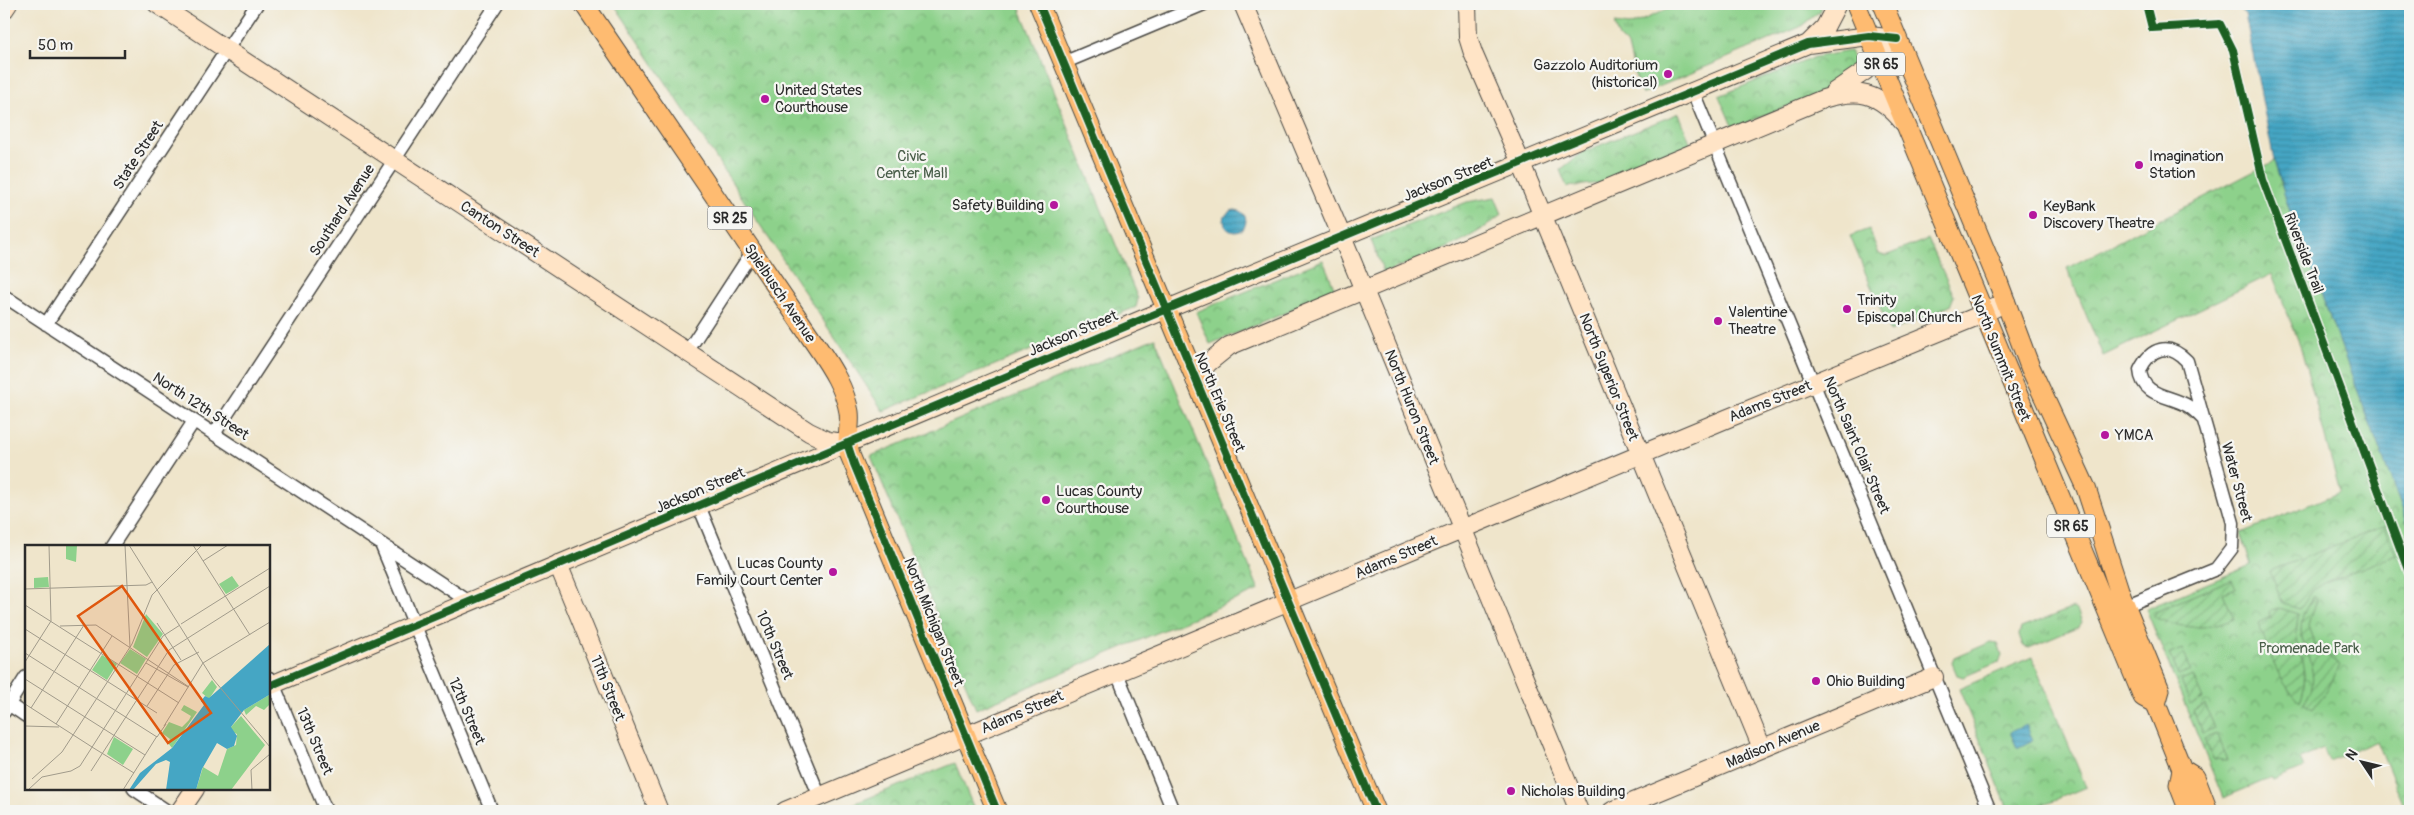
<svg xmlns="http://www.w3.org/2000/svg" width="2414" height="815" viewBox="0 0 2414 815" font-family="Pangolin,sans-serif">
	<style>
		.grass { fill: url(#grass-tufts); stroke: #5c7e5b }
		.park { fill: url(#park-crowns); stroke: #5c7e5b }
		.garden { fill: url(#garden-furrows); stroke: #5c7e5b }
		.water { fill: url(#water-rules); stroke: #386878 }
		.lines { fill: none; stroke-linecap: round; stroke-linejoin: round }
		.street-casing { stroke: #484743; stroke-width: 15 }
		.secondary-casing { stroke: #484743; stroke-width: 20 }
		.primary-casing { stroke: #484743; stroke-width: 21 }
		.street { stroke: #fff; stroke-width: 12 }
		.secondary { stroke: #ffe4c6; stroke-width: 18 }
		.primary { stroke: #febb71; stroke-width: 19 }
		.cycleway-casing { stroke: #f6f6f2; stroke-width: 11 }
		.cycleway { stroke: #1b5e20; stroke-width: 8 }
		.poi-dot { fill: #b5179e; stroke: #f6f6f2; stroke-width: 2 }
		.labels { text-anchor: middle; stroke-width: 4.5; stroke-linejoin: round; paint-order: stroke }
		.shield { fill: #f6f6f2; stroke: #686867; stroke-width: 1 }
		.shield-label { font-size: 14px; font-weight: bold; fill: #2b2b2b }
		.poi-label { font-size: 15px; fill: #2b2b2b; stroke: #f6f6f2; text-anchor: start }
		.street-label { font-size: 15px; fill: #2b2b2b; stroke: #f6f6f2 }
		.park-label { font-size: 15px; fill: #485d48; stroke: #f6f6f2 }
		.inset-road { fill: none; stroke: #a19b8b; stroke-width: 1 }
		.view { fill: #df570e; fill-opacity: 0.15; stroke: #df570e; stroke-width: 2.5 }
		.inset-edge { fill: none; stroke: #2b2b2b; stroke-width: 2.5 }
	</style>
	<defs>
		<pattern id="grass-tufts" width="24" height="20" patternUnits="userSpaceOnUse" patternTransform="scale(1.25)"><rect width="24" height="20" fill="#8dd18b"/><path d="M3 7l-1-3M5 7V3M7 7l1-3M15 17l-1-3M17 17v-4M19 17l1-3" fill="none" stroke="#73aa72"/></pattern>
		<pattern id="park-crowns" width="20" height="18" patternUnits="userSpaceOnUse" patternTransform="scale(1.25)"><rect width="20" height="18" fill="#8dd18b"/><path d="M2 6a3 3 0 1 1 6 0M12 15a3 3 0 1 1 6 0" fill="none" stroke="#73aa72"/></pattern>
		<pattern id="garden-furrows" width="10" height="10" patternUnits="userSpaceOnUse" patternTransform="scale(1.25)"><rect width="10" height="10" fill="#8dd18b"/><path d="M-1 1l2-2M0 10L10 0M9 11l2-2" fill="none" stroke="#73aa72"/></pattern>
		<pattern id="water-rules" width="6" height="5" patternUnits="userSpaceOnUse" patternTransform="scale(1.25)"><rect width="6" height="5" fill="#45a6c4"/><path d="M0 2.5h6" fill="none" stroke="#3a879f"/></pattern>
	</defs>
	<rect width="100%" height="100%" fill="#f6f6f2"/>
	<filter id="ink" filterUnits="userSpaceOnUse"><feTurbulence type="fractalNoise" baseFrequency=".02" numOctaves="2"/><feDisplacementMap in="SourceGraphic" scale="10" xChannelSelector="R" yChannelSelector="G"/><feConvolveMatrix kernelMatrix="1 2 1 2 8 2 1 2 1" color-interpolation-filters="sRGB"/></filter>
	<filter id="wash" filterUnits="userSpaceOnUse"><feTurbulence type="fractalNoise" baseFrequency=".0096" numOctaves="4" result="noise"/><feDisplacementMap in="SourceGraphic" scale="20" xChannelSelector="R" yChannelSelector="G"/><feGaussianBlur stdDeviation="1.12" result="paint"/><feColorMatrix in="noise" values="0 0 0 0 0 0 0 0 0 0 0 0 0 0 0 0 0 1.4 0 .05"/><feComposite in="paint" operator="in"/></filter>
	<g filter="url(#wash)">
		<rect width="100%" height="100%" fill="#efe5cb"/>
		<path class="grass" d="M 1679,4 L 1822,4 L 1820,11 L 1800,27 L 1642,94 L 1635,75 L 1628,46 L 1619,38 L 1614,24 L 1629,26 Z
			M 2073,608 L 2078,612 L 2082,622 L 2079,627 L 2029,648 L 2023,646 L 2019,635 L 2021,628 Z
			M 1991,642 L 1998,643 L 2002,656 L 1999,662 L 1963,677 L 1957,675 L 1952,663 L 1954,658 Z"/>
		<path class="park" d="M 614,4 L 1018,4 L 1138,299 L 1136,307 L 883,411 Z
			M 1850,51 L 1858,68 L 1821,93 L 1733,128 L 1719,96 L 1815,57 Z
			M 1679,113 L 1691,145 L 1600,183 L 1567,187 L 1560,170 L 1583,152 Z
			M 2274,161 L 2288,206 L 2410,530 L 2410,806 L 2405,808 L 2377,741 L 2329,761 L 2323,749 L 2300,759 L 2304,768 L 2273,781 L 2271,778 L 2223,798 L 2146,609 L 2251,565 L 2241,533 L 2340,492 L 2300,345 L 2272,274 L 2103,356 L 2067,268 Z
			M 1495,197 L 1502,214 C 1470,243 1424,256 1384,273 L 1371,240 L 1467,202 Z
			M 1869,229 L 1879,254 L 1885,256 L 1928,239 L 1954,296 L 1950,306 L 1890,332 L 1850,236 Z
			M 1323,260 L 1336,292 L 1210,344 L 1196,312 Z
			M 1155,338 L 1259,590 L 976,709 L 871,456 Z
			M 2032,657 L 2086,787 L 2028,811 L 2009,811 L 1959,689 Z
			M 955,763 L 975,811 L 836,811 Z"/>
		<path class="garden" d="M 2385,526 L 2396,555 L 2328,581 L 2313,590 L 2300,609 L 2283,604 L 2270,571 Z
			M 2232,579 L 2236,588 L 2223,593 L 2234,619 C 2207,631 2180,629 2154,617 L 2156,612 L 2164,608 Z
			M 2314,596 L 2316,598 L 2308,626 L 2316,648 L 2340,665 L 2329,687 L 2313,709 L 2304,704 C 2306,700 2309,695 2311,690 C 2321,655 2282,638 2314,596 Z
			M 2279,608 L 2299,614 C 2289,648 2314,667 2300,701 C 2277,682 2269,650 2258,623 L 2270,617 L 2269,612 Z
			M 2182,649 L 2191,670 L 2178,675 L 2170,654 Z
			M 2193,676 L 2203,699 L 2190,704 L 2181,681 Z
			M 2205,705 L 2215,728 L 2202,733 L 2193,710 Z
			M 2217,734 L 2228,760 L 2213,759 L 2205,739 Z"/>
		<path class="water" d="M 2233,4 L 2410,4 L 2410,530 L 2288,206 L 2274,161 L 2245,14 Z
			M1224 221a11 11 0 1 1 22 0a11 11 0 1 1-22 0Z
			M 2026,725 L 2033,740 L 2017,748 L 2010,732 Z"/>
	</g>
	<g filter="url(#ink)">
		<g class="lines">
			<g class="street-casing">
				<path id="street" d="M 1063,63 L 1204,4
					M 1693,92 L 1990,811
					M 4,296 L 468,601
					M 46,324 L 257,4
					M 687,352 L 752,252
					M 214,434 L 497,4
					M 699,506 L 820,797
					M 381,544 L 492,811
					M 112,546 L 194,421
					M 2120,608 L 2216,569 L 2232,548 L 2233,523 L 2187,361 C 2168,342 2151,347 2140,370 C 2142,397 2170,395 2188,406 C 2193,409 2198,414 2203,419
					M 1117,673 L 1173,811
					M 269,678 L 273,683 L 326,811
					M 4,701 L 26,716
					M 4,712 L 26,677
					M 134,789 L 167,811"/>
			</g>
			<g class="secondary-casing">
				<path id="secondary" d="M 157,4 L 809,432 L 828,441 L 846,443
					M 1243,4 L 1342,237 L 1579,811
					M 1467,4 L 1468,37 L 1473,53 L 1521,163 L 1762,748
					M 4,10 L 8,4
					M 1808,44 L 1825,27 L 1837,4
					M 1834,92 L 1865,71 L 1897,39
					M 1195,380 L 1208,363 L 1229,346 L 1823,99 C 1859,88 1878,92 1903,122
					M 558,564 L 659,811
					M 269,686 L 1148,317 L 1808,44 L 1869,36 L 1897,39
					M 180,811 L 195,789
					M 785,811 L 1726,419 L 1983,314 L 2006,302
					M 1612,811 L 1934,677"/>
			</g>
			<g class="primary-casing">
				<path id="primary" d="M 584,4 L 818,348 C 831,367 845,389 849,412 C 851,427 845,440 850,455 L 997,811
					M 1039,4 L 1376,811
					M 1856,4 L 2143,697 L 2156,704
					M 1883,4 L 1997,279 L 2030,367 L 2086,488 L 2119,590 L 2160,690 L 2156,704 L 2182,769 L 2179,785 L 2189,811
					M 2182,769 L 2195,777 L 2208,811"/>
			</g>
			<use href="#street" class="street"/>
			<use href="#secondary" class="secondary"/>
			<use href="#primary" class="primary"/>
			<g class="cycleway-casing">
				<path id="cycleway" d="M 1039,4 L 1376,811
					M 2146,4 L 2152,28 L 2220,24 L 2233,50 L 2263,180 L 2410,575
					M 847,443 L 854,464 L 997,811
					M 269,686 L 1148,317 L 1808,44 L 1869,36 L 1897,39"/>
			</g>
			<use href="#cycleway" class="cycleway"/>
		</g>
	</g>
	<g class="poi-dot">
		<circle cx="1668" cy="74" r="5"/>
		<circle cx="765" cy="99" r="5"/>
		<circle cx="2139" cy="165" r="5"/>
		<circle cx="1054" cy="205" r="5"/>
		<circle cx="2033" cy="215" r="5"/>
		<circle cx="1847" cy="309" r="5"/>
		<circle cx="1718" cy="321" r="5"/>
		<circle cx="2105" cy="435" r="5"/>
		<circle cx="1046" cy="500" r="5"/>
		<circle cx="833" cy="572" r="5"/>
		<circle cx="1816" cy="681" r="5"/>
		<circle cx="1511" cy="791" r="5"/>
	</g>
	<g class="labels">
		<g class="shield">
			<rect x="1857" y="52.5" width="48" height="23" rx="4"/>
			<rect x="707.5" y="206.5" width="45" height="23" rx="4"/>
			<rect x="2047" y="514.5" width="48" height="23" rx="4"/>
		</g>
		<g class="shield-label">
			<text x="1881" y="69">SR 65</text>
			<text x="730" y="223">SR 25</text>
			<text x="2071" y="531">SR 65</text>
		</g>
		<g class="poi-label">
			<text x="1658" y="70" text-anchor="end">Gazzolo Auditorium<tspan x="1658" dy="17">(historical)</tspan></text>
			<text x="775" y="95">United States<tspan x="775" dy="17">Courthouse</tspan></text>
			<text x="2149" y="161">Imagination<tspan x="2149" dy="17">Station</tspan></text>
			<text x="1044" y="210" text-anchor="end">Safety Building</text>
			<text x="2043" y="211">KeyBank<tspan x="2043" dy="17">Discovery Theatre</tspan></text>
			<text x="1857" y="305">Trinity<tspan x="1857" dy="17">Episcopal Church</tspan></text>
			<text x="1728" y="317">Valentine<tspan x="1728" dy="17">Theatre</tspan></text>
			<text x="2115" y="440">YMCA</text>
			<text x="1056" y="496">Lucas County<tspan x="1056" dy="17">Courthouse</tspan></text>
			<text x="823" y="568" text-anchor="end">Lucas County<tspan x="823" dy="17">Family Court Center</tspan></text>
			<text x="1826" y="686">Ohio Building</text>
			<text x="1521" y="796">Nicholas Building</text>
		</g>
		<g class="street-label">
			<text transform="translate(138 155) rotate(-57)" y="5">State Street</text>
			<text transform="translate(1448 179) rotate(-22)" y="5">Jackson Street</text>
			<text transform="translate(342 210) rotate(-57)" y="5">Southard Avenue</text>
			<text transform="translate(500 229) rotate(33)" y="5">Canton Street</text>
			<text transform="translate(2304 253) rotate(69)" y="5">Riverside Trail</text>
			<text transform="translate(780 293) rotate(56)" y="5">Spielbusch Avenue</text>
			<text transform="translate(1073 333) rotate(-23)" y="5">Jackson Street</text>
			<text transform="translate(2001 358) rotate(68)" y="5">North Summit Street</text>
			<text transform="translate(1609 377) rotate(68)" y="5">North Superior Street</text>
			<text transform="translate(1770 401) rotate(-22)" y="5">Adams Street</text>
			<text transform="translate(1220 402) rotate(67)" y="5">North Erie Street</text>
			<text transform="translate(201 406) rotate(33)" y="5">North 12th Street</text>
			<text transform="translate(1412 407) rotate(68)" y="5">North Huron Street</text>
			<text transform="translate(1857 445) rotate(67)" y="5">North Saint Clair Street</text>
			<text transform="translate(2237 482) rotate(75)" y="5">Water Street</text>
			<text transform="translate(700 490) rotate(-23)" y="5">Jackson Street</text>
			<text transform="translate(1396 557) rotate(-23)" y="5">Adams Street</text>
			<text transform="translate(934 622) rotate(68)" y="5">North Michigan Street</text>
			<text transform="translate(775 645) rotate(67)" y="5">10th Street</text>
			<text transform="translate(608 688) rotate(68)" y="5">11th Street</text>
			<text transform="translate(467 711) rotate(67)" y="5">12th Street</text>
			<text transform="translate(1022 712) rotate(-23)" y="5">Adams Street</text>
			<text transform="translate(315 741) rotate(67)" y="5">13th Street</text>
			<text transform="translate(1773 744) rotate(-23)" y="5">Madison Avenue</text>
		</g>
		<g class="park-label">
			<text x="912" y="161">Civic<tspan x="912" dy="17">Center Mall</tspan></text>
			<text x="2309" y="653">Promenade Park</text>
		</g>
	</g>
	<g transform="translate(25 545)">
		<rect width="245" height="245" fill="#efe5cb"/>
		<path d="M 207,31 L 214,41 L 208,45 L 205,41 L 208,45 L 201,49 L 194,39 Z" fill="#8dd18b"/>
		<path d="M 41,0 L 52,0 L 51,17 L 41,14 ZM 23,32 L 24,42 L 9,43 L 9,33 ZM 121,69 L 138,89 L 122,112 L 108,102 ZM 105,104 L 121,114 L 112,129 L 95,118 ZM 77,110 L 92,119 L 82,135 L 67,125 ZM 187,135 L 192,142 L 184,154 L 177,148 ZM 243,146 L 245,147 L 245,159 L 239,165 L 231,161 L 221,170 L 219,165 L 244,150 ZM 159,160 L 172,167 L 147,203 L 143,198 L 145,194 L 137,188 L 144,177 L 157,182 L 164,175 L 166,171 L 156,165 ZM 216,171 L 240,200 L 206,245 L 171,245 L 178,222 L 193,231 L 202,204 L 211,200 L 212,189 L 205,186 L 206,182 Z" fill="#8dd18b"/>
		<path d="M 89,192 L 108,204 L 98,220 L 82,209 Z" fill="#8dd18b"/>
		<path d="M 245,99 L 244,150 L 219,165 L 206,182 L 212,191 L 209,201 L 202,204 L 192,198 L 177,224 L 171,245 L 141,245 L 145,217 L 141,215 L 131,219 L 108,245 L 104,245 L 115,228 L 147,203 L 179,160 L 176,156 L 180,151 L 184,153 Z" fill="#45a6c4"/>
		<path class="inset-road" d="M 100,0 L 105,102M 104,0 L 188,134 L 245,202M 168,0 L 225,90M 178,16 L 203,0M 0,44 L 121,40 L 127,37M 0,60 L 154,158M 132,78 L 156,115M 156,79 L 245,23M 35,81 L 71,80 L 164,142M 0,84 L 132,168M 0,108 L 132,192M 0,117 L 26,76 L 24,0M 121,118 L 163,142M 0,134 L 120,210M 0,159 L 67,202M 122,161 L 149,120 L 174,107M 6,163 L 59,80M 31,179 L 87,91M 0,181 L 34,182M 139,181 L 178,118 L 245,77M 132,192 L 141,179M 67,202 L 109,228M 66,226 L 144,105 L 245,41M 7,234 L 37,207 L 107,99 L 127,50 L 177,0M 3,245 L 17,232 L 46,226 L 55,221 L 138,91 L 155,80M 98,245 L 132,191M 227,245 L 226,225 L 245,209"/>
		<path class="view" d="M 97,41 L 186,168 L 143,198 L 53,71 Z"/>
		<rect width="245" height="245" class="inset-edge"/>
	</g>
	<rect width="2414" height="815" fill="none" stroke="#f6f6f2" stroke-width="20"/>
	<g transform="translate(2362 762) rotate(305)" stroke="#f6f6f2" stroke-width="4" paint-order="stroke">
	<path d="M0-4L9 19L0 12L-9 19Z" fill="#2b2b2b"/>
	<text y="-8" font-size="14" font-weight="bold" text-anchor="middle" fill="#2b2b2b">N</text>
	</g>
	<path d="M30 50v8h95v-8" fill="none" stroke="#2b2b2b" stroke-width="2.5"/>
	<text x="38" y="50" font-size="15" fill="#2b2b2b" stroke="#f6f6f2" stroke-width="4" paint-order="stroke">50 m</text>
</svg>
